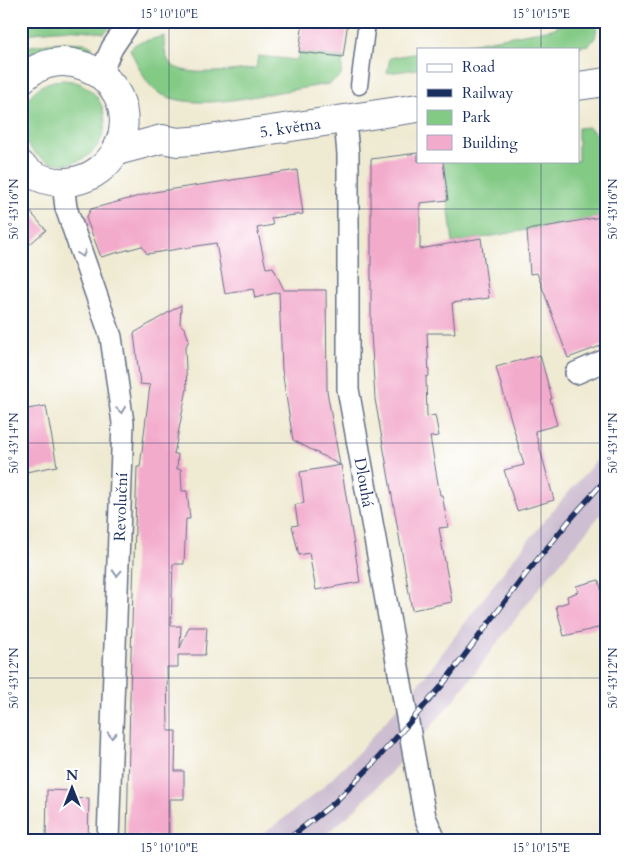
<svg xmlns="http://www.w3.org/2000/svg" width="627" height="861" viewBox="0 0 627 861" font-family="Cardo,serif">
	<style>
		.industrial { fill: #cebed1 }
		.green { fill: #83ca85; stroke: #4f7c72 }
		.building { fill: #f3abcc }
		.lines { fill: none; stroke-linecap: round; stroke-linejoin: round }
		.pedestrian-casing { stroke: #657087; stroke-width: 19 }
		.minor-casing { stroke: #657087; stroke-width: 24 }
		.primary-casing { stroke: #657087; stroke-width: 30 }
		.pedestrian { stroke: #fff; stroke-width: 16 }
		.minor { stroke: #fff; stroke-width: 21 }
		.primary { stroke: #fff; stroke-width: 28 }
		.rail-casing { stroke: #1b2f5e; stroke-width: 5.5 }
		.rail { stroke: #fff; stroke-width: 4; stroke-dasharray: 11; stroke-linecap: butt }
		.oneway { stroke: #8d97ae }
		.ticks { fill: none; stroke: #1b2f5e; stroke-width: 1; stroke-opacity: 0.45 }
		.labels { text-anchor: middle; stroke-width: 4; stroke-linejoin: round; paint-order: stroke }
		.street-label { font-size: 16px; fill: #1b2f5e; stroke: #fff }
		.neatline { fill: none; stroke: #1b2f5e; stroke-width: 2 }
		.ticks-label { font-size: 12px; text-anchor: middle; fill: #1b2f5e }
	</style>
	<rect width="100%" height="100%" fill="#fff"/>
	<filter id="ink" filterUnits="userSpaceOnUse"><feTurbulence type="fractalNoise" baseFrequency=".02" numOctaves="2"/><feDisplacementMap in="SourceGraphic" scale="10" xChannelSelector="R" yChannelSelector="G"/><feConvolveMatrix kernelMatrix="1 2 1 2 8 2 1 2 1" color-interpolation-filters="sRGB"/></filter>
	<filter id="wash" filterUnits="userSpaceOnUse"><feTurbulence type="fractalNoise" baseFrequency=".0096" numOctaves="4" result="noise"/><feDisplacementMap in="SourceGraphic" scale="20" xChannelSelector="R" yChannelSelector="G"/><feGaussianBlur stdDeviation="1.12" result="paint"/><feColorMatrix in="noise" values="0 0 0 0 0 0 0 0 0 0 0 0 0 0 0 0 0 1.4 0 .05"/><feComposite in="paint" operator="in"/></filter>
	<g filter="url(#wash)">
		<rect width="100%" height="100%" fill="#efead2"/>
		<path class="industrial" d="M 606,452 L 606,508 L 540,587 L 454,700 L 385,779 L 347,817 L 319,840 L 254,840 L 283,819 L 321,789 L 358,753 L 425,676 L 510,563 L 554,509 L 595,462 Z"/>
		<path class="green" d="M 21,21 L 111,21 L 112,25 L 104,33 C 71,28 53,28 21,36 Z
			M 571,21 L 598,21 L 595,38 L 589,45 L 560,49 L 441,49 L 552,29 Z
			M 164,36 C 164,45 164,58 172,65 C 187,78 237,70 256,68 L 258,56 L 297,60 L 299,52 L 343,57 L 341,76 L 329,84 C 310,87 291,90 273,93 C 241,99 189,110 159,93 C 146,86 136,62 130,49 L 137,43 Z
			M 63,42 L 84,43 L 93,47 L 91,49 L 81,52 L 36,54 L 21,49 L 21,48 L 23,47 Z
			M 418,53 L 418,69 L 387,73 L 390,58 Z
			M21 122a42 42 0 1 1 84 0a42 42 0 1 1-84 0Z
			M 588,127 L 600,137 L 606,149 L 606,216 L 453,243 L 443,161 L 578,161 L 578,128 Z"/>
		<g id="blocks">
			<path class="building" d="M 303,21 L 348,21 L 343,57 L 299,52 Z
				M 418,153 L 418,161 L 443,161 L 448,200 L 420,203 L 420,249 L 481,238 L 489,298 L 452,303 L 455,333 L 427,333 L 429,376 L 426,377 L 427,417 L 435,415 L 439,436 L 430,437 L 440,495 L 442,495 L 448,527 L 439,528 L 452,602 L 412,610 L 375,399 L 371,332 L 371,159 Z
				M 297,170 L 303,214 L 271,218 L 273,225 L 257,228 L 266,268 L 273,267 L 284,290 L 326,290 L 327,391 L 340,465 L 293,440 L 282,370 L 279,292 L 255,298 L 253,289 L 225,294 L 216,243 L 147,254 L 142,246 L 101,257 L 86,218 L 91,209 L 154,192 Z
				M 21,201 L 46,230 L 30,244 L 21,234 Z
				M 606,216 L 606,344 L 568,358 L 537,273 L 530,274 L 527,230 Z
				M 181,305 L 180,324 L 185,329 L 189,340 L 185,349 L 187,389 L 174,454 L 178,454 L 177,469 L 181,469 L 182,491 L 187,491 L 190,519 L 186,519 L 184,564 L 173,564 L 171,626 L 181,626 L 180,648 L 189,627 L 207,627 L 205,655 L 178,655 L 178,667 L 167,667 L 168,731 L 176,731 L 175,771 L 184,771 L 184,799 L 169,799 L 169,836 L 127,836 L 131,653 L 137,467 L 140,467 L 150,385 L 140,384 L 134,333 Z
				M 540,355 L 552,399 L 550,399 L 557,425 L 535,431 L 554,500 L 517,511 L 504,470 L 524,465 L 496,367 Z
				M 46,406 L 57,466 L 21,473 L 21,410 Z
				M 341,465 L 360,582 L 316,590 L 309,553 L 299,555 L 292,526 L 298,525 L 295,505 L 304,503 L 300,472 Z
				M 599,580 L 602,593 L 606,592 L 606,626 L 564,636 L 556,606 L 568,602 L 567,596 L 578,592 L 576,586 Z
				M 47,790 L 72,791 L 71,799 L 89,798 L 88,840 L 46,840 Z"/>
		</g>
	</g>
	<g filter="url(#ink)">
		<use href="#blocks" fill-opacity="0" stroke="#657087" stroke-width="1"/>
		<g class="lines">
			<g class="pedestrian-casing">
				<path id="pedestrian" d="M 359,86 L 367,21"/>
			</g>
			<g class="minor-casing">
				<g id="minor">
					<path d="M 100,75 L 112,48 L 130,21"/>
					<path id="s1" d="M 345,120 L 348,154 L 348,389 L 425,817 L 435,840"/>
					<path d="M 63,183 L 66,208 L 111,337 L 123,423 L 108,840"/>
					<path d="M 576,373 L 606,360"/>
				</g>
			</g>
			<g class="primary-casing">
				<g id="primary">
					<path d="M 21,80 C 27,75 32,70 40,67 C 68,54 104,68 118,96 C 135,132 112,174 74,181 C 55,185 35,179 21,165"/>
					<path d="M 578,86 L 606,82"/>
					<path id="s2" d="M 117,151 L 162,139 L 178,142 L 203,140 L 418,108"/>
				</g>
			</g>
			<use href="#pedestrian" class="pedestrian"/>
			<use href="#minor" class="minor"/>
			<use href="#primary" class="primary"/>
			<g class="rail-casing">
				<path id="rail" d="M 287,840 L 334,803 L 371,766 L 440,688 L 525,575 L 569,521 L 606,479"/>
			</g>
			<use href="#rail" class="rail"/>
		</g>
		<defs><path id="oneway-chevron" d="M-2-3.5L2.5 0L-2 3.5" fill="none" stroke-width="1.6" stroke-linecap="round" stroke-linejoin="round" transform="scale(1.25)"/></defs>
		<g class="oneway">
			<use href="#oneway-chevron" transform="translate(82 254) rotate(71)"/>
			<use href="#oneway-chevron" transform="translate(121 410) rotate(82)"/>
			<use href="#oneway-chevron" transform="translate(117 573) rotate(92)"/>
			<use href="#oneway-chevron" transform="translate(112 735) rotate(92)"/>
		</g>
	</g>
	<path class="ticks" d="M 169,21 L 169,840M 541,21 L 541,49M 541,161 L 541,840M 21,209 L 606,209M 21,443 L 606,443M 21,678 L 606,678"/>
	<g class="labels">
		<g class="street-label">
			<text dy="6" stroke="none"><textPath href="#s2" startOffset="176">5. května</textPath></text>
			<text dy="6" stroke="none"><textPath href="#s1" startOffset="364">Dlouhá</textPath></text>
			<text transform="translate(120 507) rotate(-88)" y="6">Revoluční</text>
		</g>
	</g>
	<rect width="627" height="861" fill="none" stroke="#fff" stroke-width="55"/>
	<rect x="417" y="48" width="162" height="115" fill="#ffffff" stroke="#a4acbf"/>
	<rect x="427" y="64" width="25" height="8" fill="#ffffff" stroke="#a4acbf"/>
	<text x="462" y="72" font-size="15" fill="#1b2f5e">Road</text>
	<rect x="427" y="89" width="25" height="8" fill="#1b2f5e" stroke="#a4acbf"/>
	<text x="462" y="98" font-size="15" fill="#1b2f5e">Railway</text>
	<rect x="427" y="110" width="25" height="15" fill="#83ca85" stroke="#a4acbf"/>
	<text x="462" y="122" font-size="15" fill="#1b2f5e">Park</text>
	<rect x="427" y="135" width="25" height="15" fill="#f3abcc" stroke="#a4acbf"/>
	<text x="462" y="148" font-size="15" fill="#1b2f5e">Building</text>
	<g transform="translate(72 788)" stroke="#ffffff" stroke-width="4" paint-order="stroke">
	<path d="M0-4L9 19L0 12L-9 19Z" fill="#1b2f5e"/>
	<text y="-8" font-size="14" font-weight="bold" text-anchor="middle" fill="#1b2f5e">N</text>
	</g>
	<rect x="28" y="28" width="572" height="806" class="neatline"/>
	<g class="ticks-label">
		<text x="169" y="18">15°10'10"E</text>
		<text x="541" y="18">15°10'15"E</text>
		<text transform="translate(14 209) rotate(-90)" y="4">50°43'16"N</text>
		<text transform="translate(613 209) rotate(-90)" y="4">50°43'16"N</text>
		<text transform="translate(14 443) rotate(-90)" y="4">50°43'14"N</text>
		<text transform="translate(613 443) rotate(-90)" y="4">50°43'14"N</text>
		<text transform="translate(14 678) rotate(-90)" y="4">50°43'12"N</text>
		<text transform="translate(613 678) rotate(-90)" y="4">50°43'12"N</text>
		<text x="169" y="852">15°10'10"E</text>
		<text x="541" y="852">15°10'15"E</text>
	</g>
</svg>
